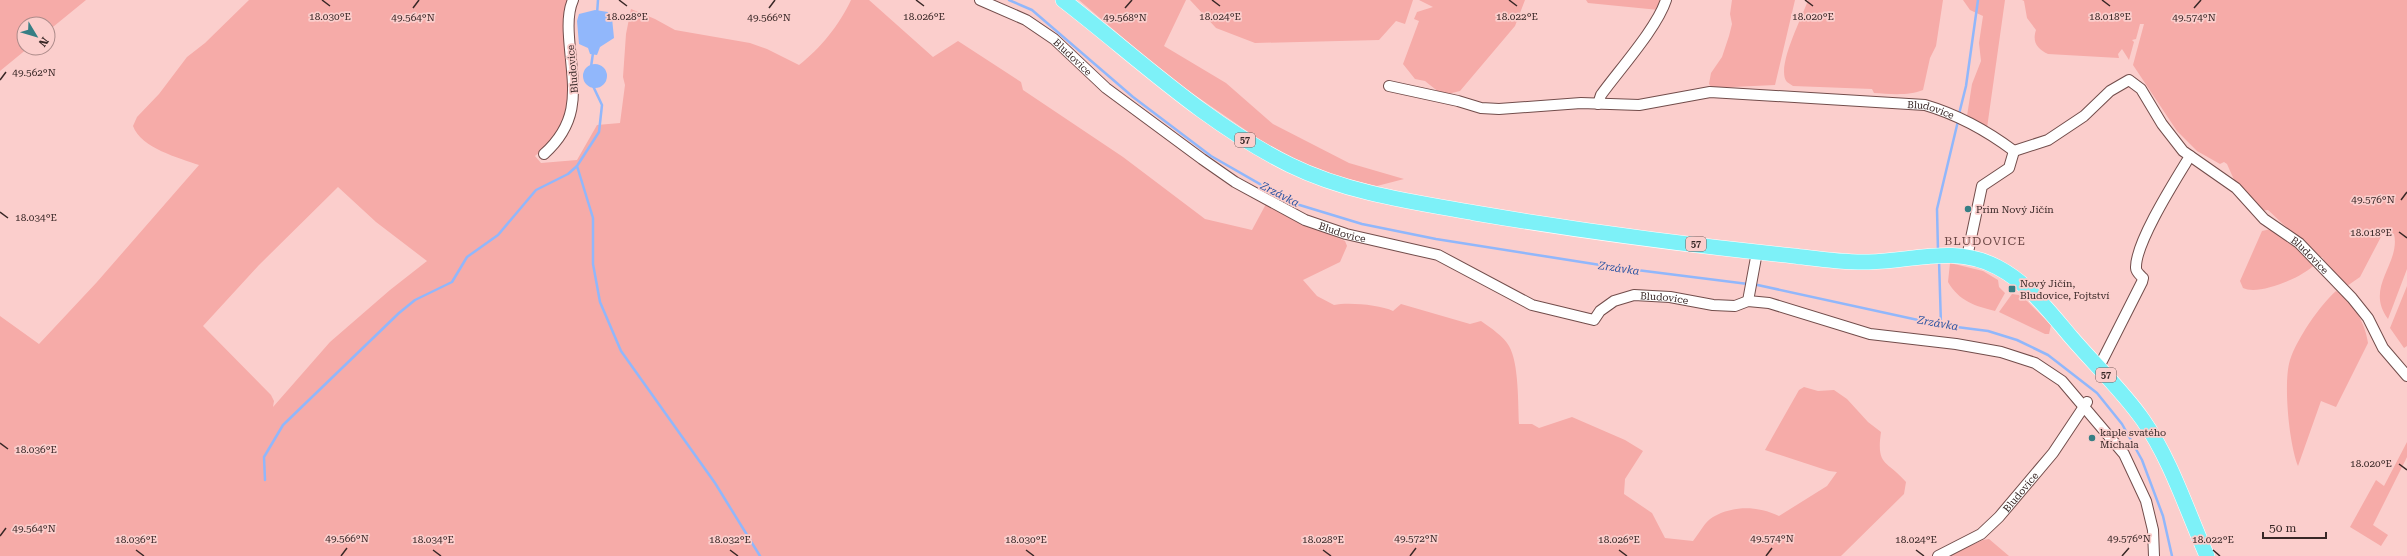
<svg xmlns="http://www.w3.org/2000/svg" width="2407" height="556" viewBox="0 0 2407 556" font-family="'Roboto Serif',serif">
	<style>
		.green { fill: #f6aba8; fill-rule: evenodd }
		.water { fill: #91b7fb }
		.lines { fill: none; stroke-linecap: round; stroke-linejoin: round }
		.stream { stroke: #91b7fb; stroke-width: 2.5 }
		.street-casing { stroke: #724d4b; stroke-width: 12 }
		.primary-casing { stroke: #fff; stroke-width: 16 }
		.street { stroke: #fff; stroke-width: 10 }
		.primary { stroke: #7df1f8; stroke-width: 15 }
		.ticks { fill: none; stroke: #382726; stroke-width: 1.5 }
		.poi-dot { fill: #367e84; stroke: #fbcecc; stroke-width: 1.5 }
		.labels { text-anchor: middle; stroke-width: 3.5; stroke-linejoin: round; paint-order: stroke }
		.shield { fill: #fbcecc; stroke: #725958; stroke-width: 1 }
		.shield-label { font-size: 9px; font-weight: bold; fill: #382726 }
		.street-label { font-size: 10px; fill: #382726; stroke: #fbcecc }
		.poi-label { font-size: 10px; fill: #382726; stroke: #fbcecc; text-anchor: start }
		.water-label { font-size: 11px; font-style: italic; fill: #2a53a2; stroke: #fbcecc }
		.quarter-label { font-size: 12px; letter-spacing: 1px; fill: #6d4846; stroke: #fbcecc }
		.ticks-label { font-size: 10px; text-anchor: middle; fill: #382726; stroke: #fbcecc; stroke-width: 3.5; stroke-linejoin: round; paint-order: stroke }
	</style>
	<rect width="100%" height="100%" fill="#fbcecc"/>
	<path class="green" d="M 0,0 L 86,0 L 48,31 L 48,24 L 24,24 L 24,48 L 28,48 L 0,71 Z
		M 249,0 L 568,0 C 569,27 576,97 566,119 C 559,134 547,146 535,156 L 541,163 L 577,160 L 597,125 L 620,123 L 625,85 L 623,77 L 626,34 L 631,9 L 655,19 L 675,30 L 750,43 L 767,49 L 799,65 C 820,49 840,24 851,0 L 869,0 L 933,57 L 958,41 L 1021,82 L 1023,90 L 1123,157 L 1205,219 L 1252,230 L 1266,204 L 1307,225 L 1345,241 L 1347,246 L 1340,262 L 1303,280 L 1317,296 L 1334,305 C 1349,302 1380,305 1393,311 L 1401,304 L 1470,324 L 1481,321 C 1491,328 1503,336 1509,346 C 1519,363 1518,404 1519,424 L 1532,424 L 1539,428 L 1572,417 L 1625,440 L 1643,451 L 1625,479 L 1624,494 L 1652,513 L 1665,538 L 1693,541 C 1699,534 1705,521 1713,517 C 1734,505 1758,506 1779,516 L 1827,486 L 1837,472 L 1829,471 L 1765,450 L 1799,390 L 1804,387 L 1818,391 L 1834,390 L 1847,399 L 1868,422 L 1881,432 C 1876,467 1887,460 1906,482 L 1904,494 L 1841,556 L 0,556 L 0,316 L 39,344 L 97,282 L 199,165 C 179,158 141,148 133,126 L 137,117 L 159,94 L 187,57 L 205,43 ZM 338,187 L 376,222 L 427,261 L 390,290 L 330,342 L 273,407 L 274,401 L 271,395 L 203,326 L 259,265 Z
		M 1079,0 L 1186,0 L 1164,46 L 1226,83 L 1273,124 L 1349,163 L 1404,179 L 1377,186 L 1329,175 L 1276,151 L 1170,78 Z
		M 1190,0 L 1413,0 L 1405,24 L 1396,21 L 1379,40 L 1255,43 L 1216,28 Z
		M 1419,0 L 1525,0 L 1515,26 L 1460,91 L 1448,94 L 1440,93 L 1425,81 L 1415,79 L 1403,64 L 1419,21 L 1414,19 L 1417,12 L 1433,7 Z
		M 1586,0 L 1664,0 L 1659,10 L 1588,3 Z
		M 1732,0 L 1795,0 L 1775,85 L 1712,88 L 1709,84 L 1711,73 L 1722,57 L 1729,36 L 1732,24 L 1730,14 Z
		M 1808,0 L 1943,0 L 1936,46 L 1930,58 L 1923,90 C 1909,96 1889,94 1874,93 L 1872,89 L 1793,86 L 1787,82 C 1775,68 1803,16 1808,0 Z
		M 1963,0 L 2005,0 L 1987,128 L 1967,116 L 1972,84 L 1981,61 L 1979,43 L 1983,16 L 1970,10 Z
		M 2022,0 L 2407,0 L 2407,269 L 2388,319 C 2364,287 2401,264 2394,234 L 2390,232 L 2383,233 L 2360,277 L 2347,286 L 2321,261 L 2324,260 L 2322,257 L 2318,257 L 2268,210 L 2259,211 L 2235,182 L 2227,164 L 2224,162 L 2220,164 L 2197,151 L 2177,131 L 2133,65 L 2144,24 L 2140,24 L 2136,39 L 2132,40 L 2134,42 L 2129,60 L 2122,49 L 2118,54 L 2119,58 L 2048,54 C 2037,49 2032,42 2036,30 L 2027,18 L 2024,1 Z
		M 2271,229 L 2289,241 L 2315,264 C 2304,277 2259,296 2243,288 L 2240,281 L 2262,231 Z
		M 1950,263 L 1983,271 L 1998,280 L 1999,287 L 2005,293 L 1995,311 C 1975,306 1959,301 1948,282 Z
		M 2407,286 L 2407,346 L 2404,348 L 2390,328 Z
		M 2336,291 C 2353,299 2366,326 2368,343 L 2336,407 L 2321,401 L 2298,466 C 2289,444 2283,382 2290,360 C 2297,339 2319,306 2336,291 Z
		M 2012,294 L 2019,295 L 2021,299 L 2023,297 L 2051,325 L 2049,334 L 2045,334 L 1999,312 Z
		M 2407,442 L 2407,457 L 2373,525 L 2388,535 L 2381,546 L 2350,527 L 2376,480 L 2384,486 Z
		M 1989,539 L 2009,556 L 1947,556 L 1983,540 Z"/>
	<path class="water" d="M 595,10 L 608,12 L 612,18 L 614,38 L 600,47 L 597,55 L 590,54 L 588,48 L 579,44 L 577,21 L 579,14 Z
		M583 76a12 12 0 1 1 24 0a12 12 0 1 1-24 0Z"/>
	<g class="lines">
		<path class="stream" d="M 1009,0 L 1032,10 L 1133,97 L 1211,156 L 1293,203 L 1362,224 L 1436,239 L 1613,267 L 1748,284
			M 597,14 L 598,0
			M 591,67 L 593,53
			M 593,86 L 602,105 L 599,132 L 577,166 L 593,218 L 593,264 L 600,302 L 621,351 L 715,483 L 760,556
			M 1959,114 L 1966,86 L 1978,0
			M 1938,251 L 1937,209 L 1958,121
			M 1939,260 L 1941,325
			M 1753,284 L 1941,325 L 1988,331 L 2017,340 L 2048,355 L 2097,393 L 2122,424 L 2142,460 L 2163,516 L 2172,556
			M 265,480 L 264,457 L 283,425 L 399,313 L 415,300 L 452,282 L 467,257 L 498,235 L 536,190 L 568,174 L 577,166"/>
		<g class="street-casing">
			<g id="street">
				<path id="s1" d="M 980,0 L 1026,20 L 1054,39 L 1106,88 L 1202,159 L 1235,182 L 1305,220 L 1346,234 L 1438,255 L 1532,305 L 1594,320 L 1600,311 L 1614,301 L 1634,295 L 1670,297 L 1713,305 L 1735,306 L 1748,301 L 1769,303 L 1870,334 L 1956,344 L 2001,352 L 2035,363 L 2062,381 L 2124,454 L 2146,501 L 2153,530 L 2154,556"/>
				<path id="s2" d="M 1389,86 L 1458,101 L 1481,108 L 1499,109 L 1581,103 L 1639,105 L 1710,92 L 1925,105 C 1959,115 1986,130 2014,151"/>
				<path d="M 1598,104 L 1601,95 C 1619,70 1657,28 1666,0"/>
				<path id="s3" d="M 2014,151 L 2048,140 L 2084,116 L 2110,91 L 2129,80 L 2141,89 L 2162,124 L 2183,151 L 2236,188 L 2264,219 L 2299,243 L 2352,298 L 2368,318 L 2383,348 L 2407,376"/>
				<path d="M 544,154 C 584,118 572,84 569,37 C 568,24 568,11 573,0"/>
				<path d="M 1967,257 L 1982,186 L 2009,168 L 2014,151"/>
				<path d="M 1748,301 L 1757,252"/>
				<path d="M 2099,367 L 2142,282 L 2143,278 C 2140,275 2136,272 2136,268 C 2135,243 2176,179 2190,156"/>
				<path id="s4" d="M 1938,556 L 1981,534 L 1999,517 L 2053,453 L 2087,402"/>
			</g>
		</g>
		<g class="primary-casing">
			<path id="primary" d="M 1063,0 C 1137,57 1205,123 1290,165 C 1347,193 1413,202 1475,213 C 1581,231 1688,245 1794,256 C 1819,259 1844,263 1869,262 C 1914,261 1955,245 1997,267 C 2028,283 2049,311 2071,337 C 2095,365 2122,390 2143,420 C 2171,460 2187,511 2207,556"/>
		</g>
		<use href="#street" class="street"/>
		<use href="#primary" class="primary"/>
	</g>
	<path class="ticks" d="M 322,0 L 330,6M 619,0 L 627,6M 916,0 L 924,6M 1212,0 L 1220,6M 1509,0 L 1517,6M 1805,0 L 1813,6M 2102,0 L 2110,6M 413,8 L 419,0M 769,8 L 775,0M 1125,8 L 1132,0M 2194,8 L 2201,0M 0,80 L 6,72M 2401,200 L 2407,192M 0,212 L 8,218M 2399,232 L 2407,238M 0,443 L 8,449M 2399,464 L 2407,470M 0,536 L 6,528M 136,550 L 144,556M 433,550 L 441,556M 730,550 L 738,556M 1026,550 L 1034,556M 1323,550 L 1331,556M 1619,550 L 1627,556M 1916,550 L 1924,556M 2213,550 L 2220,556M 341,556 L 347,548M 1410,556 L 1416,548M 1766,556 L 1772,548M 2122,556 L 2129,548"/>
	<g class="poi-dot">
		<circle cx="1968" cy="209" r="4"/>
		<rect x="2008" y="285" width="8" height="8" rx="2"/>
		<circle cx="2092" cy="438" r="4"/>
	</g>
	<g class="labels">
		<g class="shield">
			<rect x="1235" y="133" width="20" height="14" rx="3"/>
			<rect x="1686" y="237" width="20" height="14" rx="3"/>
			<rect x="2096" y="368" width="20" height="14" rx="3"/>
		</g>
		<g class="shield-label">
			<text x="1245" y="143">57</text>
			<text x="1696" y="247">57</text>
			<text x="2106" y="378">57</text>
		</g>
		<g class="street-label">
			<text dy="4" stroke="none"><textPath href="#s1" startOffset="110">Bludovice</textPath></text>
			<text transform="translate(572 69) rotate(-95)" y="4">Bludovice</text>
			<text dy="4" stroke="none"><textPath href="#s2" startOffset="547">Bludovice</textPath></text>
			<text dy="4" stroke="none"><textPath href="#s1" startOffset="434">Bludovice</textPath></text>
			<text dy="4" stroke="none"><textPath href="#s3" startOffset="392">Bludovice</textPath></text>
			<text dy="4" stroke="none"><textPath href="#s1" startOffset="782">Bludovice</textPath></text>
			<text dy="4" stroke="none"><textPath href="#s4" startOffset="106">Bludovice</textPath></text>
		</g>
		<g class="poi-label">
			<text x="1976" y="213">Prim Nový Jičín</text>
			<text x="2020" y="287">Nový Jičín,<tspan x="2020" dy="12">Bludovice, Fojtství</tspan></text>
			<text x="2100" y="436">kaple svatého<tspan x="2100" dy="12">Michala</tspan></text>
		</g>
		<g class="water-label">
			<text transform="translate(1280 194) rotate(27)" y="4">Zrzávka</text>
			<text transform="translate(1619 268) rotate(8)" y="4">Zrzávka</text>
			<text transform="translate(1938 323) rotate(10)" y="4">Zrzávka</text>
		</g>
		<g class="quarter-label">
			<text x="1985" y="245">BLUDOVICE</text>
		</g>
	</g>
	<g class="ticks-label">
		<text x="330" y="20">18.030°E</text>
		<text x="627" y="20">18.028°E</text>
		<text x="924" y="20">18.026°E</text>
		<text x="1220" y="20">18.024°E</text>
		<text x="1517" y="20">18.022°E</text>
		<text x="1813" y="20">18.020°E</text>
		<text x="2110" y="20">18.018°E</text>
		<text x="413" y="21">49.564°N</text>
		<text x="769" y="21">49.566°N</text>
		<text x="1125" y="21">49.568°N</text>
		<text x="2194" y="21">49.574°N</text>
		<text x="34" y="76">49.562°N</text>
		<text x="2373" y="203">49.576°N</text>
		<text x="36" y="221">18.034°E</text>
		<text x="2371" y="236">18.018°E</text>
		<text x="36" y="453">18.036°E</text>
		<text x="2371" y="467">18.020°E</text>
		<text x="34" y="532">49.564°N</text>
		<text x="347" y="542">49.566°N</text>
		<text x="1416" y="542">49.572°N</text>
		<text x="1772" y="542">49.574°N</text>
		<text x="2129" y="542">49.576°N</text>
		<text x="136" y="543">18.036°E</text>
		<text x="433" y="543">18.034°E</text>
		<text x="730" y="543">18.032°E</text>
		<text x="1026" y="543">18.030°E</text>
		<text x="1323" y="543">18.028°E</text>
		<text x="1619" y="543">18.026°E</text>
		<text x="1916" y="543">18.024°E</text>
		<text x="2213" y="543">18.022°E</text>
	</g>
	<g transform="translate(36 36) rotate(128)"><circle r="19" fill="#fbcecc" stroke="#ad8b8a"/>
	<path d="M0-3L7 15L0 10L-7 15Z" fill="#367e84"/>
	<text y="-6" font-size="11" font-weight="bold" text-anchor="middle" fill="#382726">N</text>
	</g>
	<path d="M2263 532v6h63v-6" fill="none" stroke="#382726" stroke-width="2"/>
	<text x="2269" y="532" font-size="12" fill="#382726" stroke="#fbcecc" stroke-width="3" paint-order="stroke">50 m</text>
</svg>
